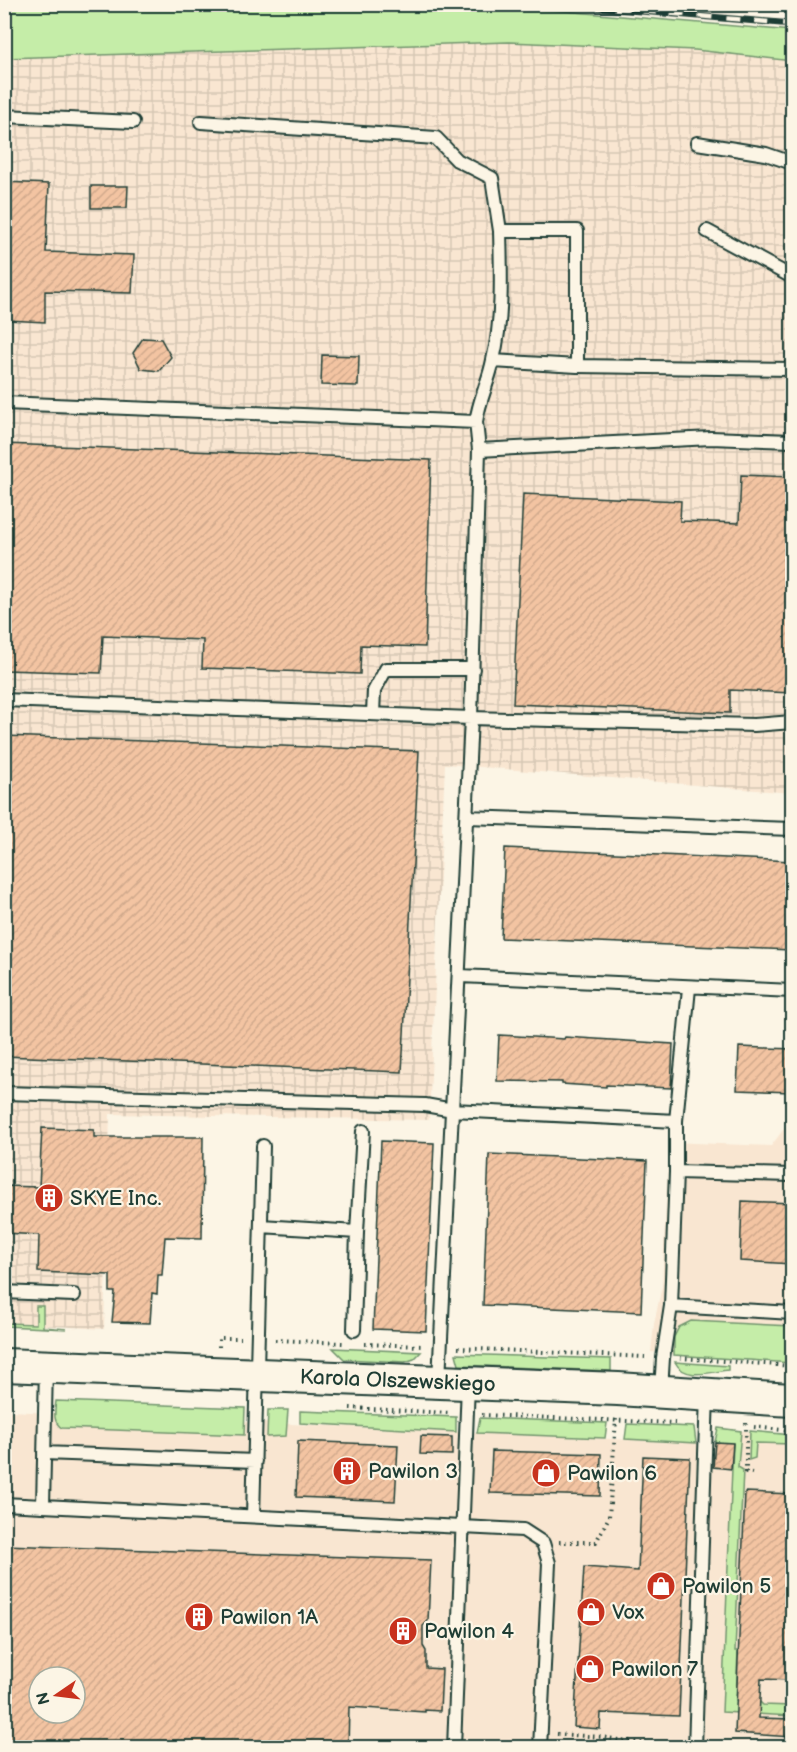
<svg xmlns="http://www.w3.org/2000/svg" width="797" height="1752" viewBox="0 0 797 1752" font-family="'Balsamiq Sans',sans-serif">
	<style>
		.built { fill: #f9e6d1; fill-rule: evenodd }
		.industrial { fill: url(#industrial-grid) }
		.green { fill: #c5eda8; stroke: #72956e; stroke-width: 1.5 }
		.building { fill: url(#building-hatch); stroke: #1f3d34; stroke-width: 1.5; fill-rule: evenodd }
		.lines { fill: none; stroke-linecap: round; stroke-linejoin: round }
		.service-casing { stroke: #1f3d34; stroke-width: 16 }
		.tertiary-casing { stroke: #1f3d34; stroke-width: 36 }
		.path { stroke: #1f3d34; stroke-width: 4; stroke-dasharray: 1.5 4.5; stroke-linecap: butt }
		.service { stroke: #fcf5e5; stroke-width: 12 }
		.tertiary { stroke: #fcf5e5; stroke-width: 32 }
		.rail-casing { stroke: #1f3d34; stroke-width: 7 }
		.rail { stroke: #fcf5e5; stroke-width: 4.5; stroke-dasharray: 14; stroke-linecap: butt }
		.labels { text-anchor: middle; stroke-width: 4.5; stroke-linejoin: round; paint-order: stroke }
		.poi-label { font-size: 21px; fill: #1f3d34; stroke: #fcf5e5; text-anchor: start }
		.street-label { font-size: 21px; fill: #1f3d34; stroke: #fcf5e5 }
	</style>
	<defs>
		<pattern id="industrial-grid" width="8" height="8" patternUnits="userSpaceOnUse" patternTransform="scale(1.5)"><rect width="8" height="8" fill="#f9e6d1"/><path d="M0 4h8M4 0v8" fill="none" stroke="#d5c6b4"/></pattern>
		<pattern id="building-hatch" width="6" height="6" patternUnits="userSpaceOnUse" patternTransform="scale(1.5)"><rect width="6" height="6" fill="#f3c4a2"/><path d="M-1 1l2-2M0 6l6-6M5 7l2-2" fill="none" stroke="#d0a98c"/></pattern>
	</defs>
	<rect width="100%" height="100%" fill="#fcf5e5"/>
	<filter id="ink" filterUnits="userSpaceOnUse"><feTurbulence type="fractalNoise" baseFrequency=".0167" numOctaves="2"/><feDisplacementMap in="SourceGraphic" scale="12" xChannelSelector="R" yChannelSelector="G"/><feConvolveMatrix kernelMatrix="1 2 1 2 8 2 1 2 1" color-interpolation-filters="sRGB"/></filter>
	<g filter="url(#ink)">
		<path class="built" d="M 792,1118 L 792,1363 L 651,1352 L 654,1324 L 662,1286 L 669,1142 L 771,1146 Z
			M 9,1411 L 696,1443 L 733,1443 L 734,1430 L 792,1436 L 792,1747 L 5,1747 L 4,1420 ZM 39,1677 L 75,1677 L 75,1713 L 39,1713 Z"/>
		<path class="industrial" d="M 509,42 L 695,50 L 792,61 L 792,793 L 445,764 L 429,1120 L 110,1114 L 104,1329 L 5,1323 L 5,58 Z"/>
		<path class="green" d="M 4,5 L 485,4 L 792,31 L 792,61 L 695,50 L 509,42 L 5,58 Z
			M 36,1306 L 43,1306 L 43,1327 L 67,1329 L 5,1326 L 5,1323 L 36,1324 Z
			M 691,1321 L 792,1326 L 792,1363 L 674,1355 L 674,1337 L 679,1327 Z
			M 333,1348 L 421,1352 L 414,1359 L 405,1362 L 344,1359 Z
			M 456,1354 L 611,1359 L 611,1371 L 459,1365 Z
			M 675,1362 L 728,1366 L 728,1370 C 710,1372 685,1381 675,1362 Z
			M 56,1401 L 245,1408 L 244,1435 L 62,1428 C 52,1422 55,1411 56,1401 Z
			M 268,1410 L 288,1410 L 286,1436 L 267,1437 Z
			M 300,1411 L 456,1417 L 456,1432 L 300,1423 Z
			M 480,1418 L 607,1423 L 605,1438 L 477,1433 Z
			M 627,1424 L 694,1427 L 696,1443 L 625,1439 Z
			M 718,1428 L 741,1431 L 738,1467 L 743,1470 L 735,1651 L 738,1651 L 736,1700 L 760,1702 L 763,1705 L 792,1706 L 792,1716 L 722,1712 L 733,1444 L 715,1442 Z
			M 750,1431 L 792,1435 L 792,1444 L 756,1443 L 755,1458 L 749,1460 Z"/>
		<path class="building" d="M 4,182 L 49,184 L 46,252 L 134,255 L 132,293 L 45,291 L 45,322 L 7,320 L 7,307 L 4,306 Z
			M 91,186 L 128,186 L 127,208 L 91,208 Z
			M 143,338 L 161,339 L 171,357 L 159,371 L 141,369 L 133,353 Z
			M 322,355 L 359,356 L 358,386 L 321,385 Z
			M 4,444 L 431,460 L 425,647 L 361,645 L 360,674 L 202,668 L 203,640 L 103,636 L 101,673 L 4,670 Z
			M 741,475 L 792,477 L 792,693 L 730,690 L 730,713 L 513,704 L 523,494 L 681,501 L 680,521 L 739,523 Z
			M 4,736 L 419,751 L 402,1072 L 4,1056 Z
			M 505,848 L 792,861 L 792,950 L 501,938 Z
			M 499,1035 L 564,1039 L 565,1037 L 673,1044 L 671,1088 L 606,1085 L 606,1087 L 562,1084 L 562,1082 L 497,1081 Z
			M 739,1047 L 792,1049 L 792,1092 L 737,1090 Z
			M 42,1128 L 94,1130 L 94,1137 L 203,1137 L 202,1238 L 165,1237 L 162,1275 L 158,1275 L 157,1294 L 152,1293 L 150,1323 L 112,1322 L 115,1292 L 110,1292 L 110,1275 L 38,1272 L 39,1235 L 4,1233 L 4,1186 L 39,1187 Z
			M 381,1141 L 434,1143 L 426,1331 L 373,1329 Z
			M 489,1154 L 647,1161 L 641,1312 L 483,1305 Z
			M 742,1201 L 792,1203 L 792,1264 L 740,1261 Z
			M 421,1436 L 452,1437 L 452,1455 L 420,1454 Z
			M 298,1441 L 398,1445 L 395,1501 L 296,1497 Z
			M 715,1442 L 733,1443 L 731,1469 L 713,1467 Z
			M 492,1451 L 601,1454 L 600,1496 L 490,1493 Z
			M 643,1456 L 690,1458 L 679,1716 L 601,1713 L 600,1729 L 574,1727 L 584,1567 L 638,1571 Z
			M 745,1492 L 792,1494 L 792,1680 L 761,1679 L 759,1718 L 792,1719 L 792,1737 L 735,1733 Z
			M 4,1545 L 431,1560 L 428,1621 L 423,1626 L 423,1646 L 426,1651 L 426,1668 L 442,1669 L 440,1711 L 425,1710 L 425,1712 L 349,1707 L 348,1748 L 41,1748 L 4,1745 ZM 39,1677 L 75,1677 L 75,1713 L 39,1713 Z"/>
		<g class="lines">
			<g class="service-casing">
				<path id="service" d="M 4,116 L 133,122
					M 201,122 L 436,138 L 457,160 L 492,178 L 500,231
					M 697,143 L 766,154 L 792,163
					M 707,231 L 792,277
					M 577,366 L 792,369
					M 4,403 L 476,422 L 479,450 L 471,718 L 439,1380
					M 476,422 C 479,400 489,381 493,360 C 503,319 501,273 500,231 L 577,231 L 577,366 L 493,361
					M 479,450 L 711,438 L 792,441
					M 4,700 L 471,718 L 754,725 L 792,722
					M 373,714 L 374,691 L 386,669 L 473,669
					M 467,817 L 792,829
					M 460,976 L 792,991
					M 4,1093 L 425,1105 L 453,1110 L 676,1121
					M 676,1172 L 792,1175
					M 261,1226 L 357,1232 L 354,1330
					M 357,1232 L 363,1131
					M 4,1292 L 74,1295
					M 671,1306 L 792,1313
					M 46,1367 L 43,1506 L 523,1530 L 543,1543 L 549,1563 L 540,1748
					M 661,1390 L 663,1358 L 671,1306 L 676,1172 L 676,1121 L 689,988
					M 44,1453 L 255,1461
					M 4,1504 L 43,1506
					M 253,1516 L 263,1146
					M 454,1748 L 468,1384
					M 695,1748 L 707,1395"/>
			</g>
			<g class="tertiary-casing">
				<g id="tertiary">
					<path id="s1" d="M 4,1365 L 618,1389 L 792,1400"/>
				</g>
			</g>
			<path class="path" d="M 275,1340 L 343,1343
				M 365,1344 L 423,1346
				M 219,1347 L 219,1338 L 241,1338
				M 458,1348 L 645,1357
				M 680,1358 L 792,1366
				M 350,1408 L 450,1413
				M 482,1415 L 675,1423
				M 746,1423 L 746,1472 L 752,1473
				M 754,1427 L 792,1431
				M 559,1542 L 596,1542 L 609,1517 L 616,1419
				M 557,1734 L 601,1737 L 675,1748"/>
			<use href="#service" class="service"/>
			<use href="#tertiary" class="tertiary"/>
			<g class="rail-casing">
				<path id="rail" d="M 559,4 L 792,24"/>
			</g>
			<use href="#rail" class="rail"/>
		</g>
	</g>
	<defs>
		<g id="building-disc" transform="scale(1.5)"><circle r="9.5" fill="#c8321e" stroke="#fcf5e5"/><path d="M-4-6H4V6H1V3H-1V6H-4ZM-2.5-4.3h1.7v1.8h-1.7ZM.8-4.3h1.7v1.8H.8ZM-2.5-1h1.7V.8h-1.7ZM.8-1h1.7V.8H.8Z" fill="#fff"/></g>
		<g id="shop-disc" transform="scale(1.5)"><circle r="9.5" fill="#c8321e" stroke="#fcf5e5"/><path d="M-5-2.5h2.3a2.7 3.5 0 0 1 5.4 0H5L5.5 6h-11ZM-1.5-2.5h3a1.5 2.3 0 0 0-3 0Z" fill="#fff"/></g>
	</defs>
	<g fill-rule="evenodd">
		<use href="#building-disc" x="49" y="1198"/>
		<use href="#building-disc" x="347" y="1471"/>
		<use href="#shop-disc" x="546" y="1473"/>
		<use href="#shop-disc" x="661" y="1586"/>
		<use href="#shop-disc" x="591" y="1612"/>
		<use href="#building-disc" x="199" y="1617"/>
		<use href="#building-disc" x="403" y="1631"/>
		<use href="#shop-disc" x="590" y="1669"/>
	</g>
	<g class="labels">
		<g class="poi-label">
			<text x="70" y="1205">SKYE Inc.</text>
			<text x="368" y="1478">Pawilon 3</text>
			<text x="567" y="1480">Pawilon 6</text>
			<text x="682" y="1593">Pawilon 5</text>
			<text x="612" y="1619">Vox</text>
			<text x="220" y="1624">Pawilon 1A</text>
			<text x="424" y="1638">Pawilon 4</text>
			<text x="611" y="1676">Pawilon 7</text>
		</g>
		<g class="street-label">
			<text dy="7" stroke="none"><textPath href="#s1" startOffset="394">Karola Olszewskiego</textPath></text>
		</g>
	</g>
	<rect width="797" height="1752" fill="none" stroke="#fcf5e5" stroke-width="24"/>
	<rect x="12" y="12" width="773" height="1728" fill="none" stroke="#1f3d34" stroke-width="2" filter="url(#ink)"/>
	<g transform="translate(57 1695) rotate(256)"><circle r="28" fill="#fcf5e5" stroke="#a4ab9e" stroke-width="1.5"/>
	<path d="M0-4.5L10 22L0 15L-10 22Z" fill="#c8321e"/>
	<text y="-9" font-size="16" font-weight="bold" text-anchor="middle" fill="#1f3d34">N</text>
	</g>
</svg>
